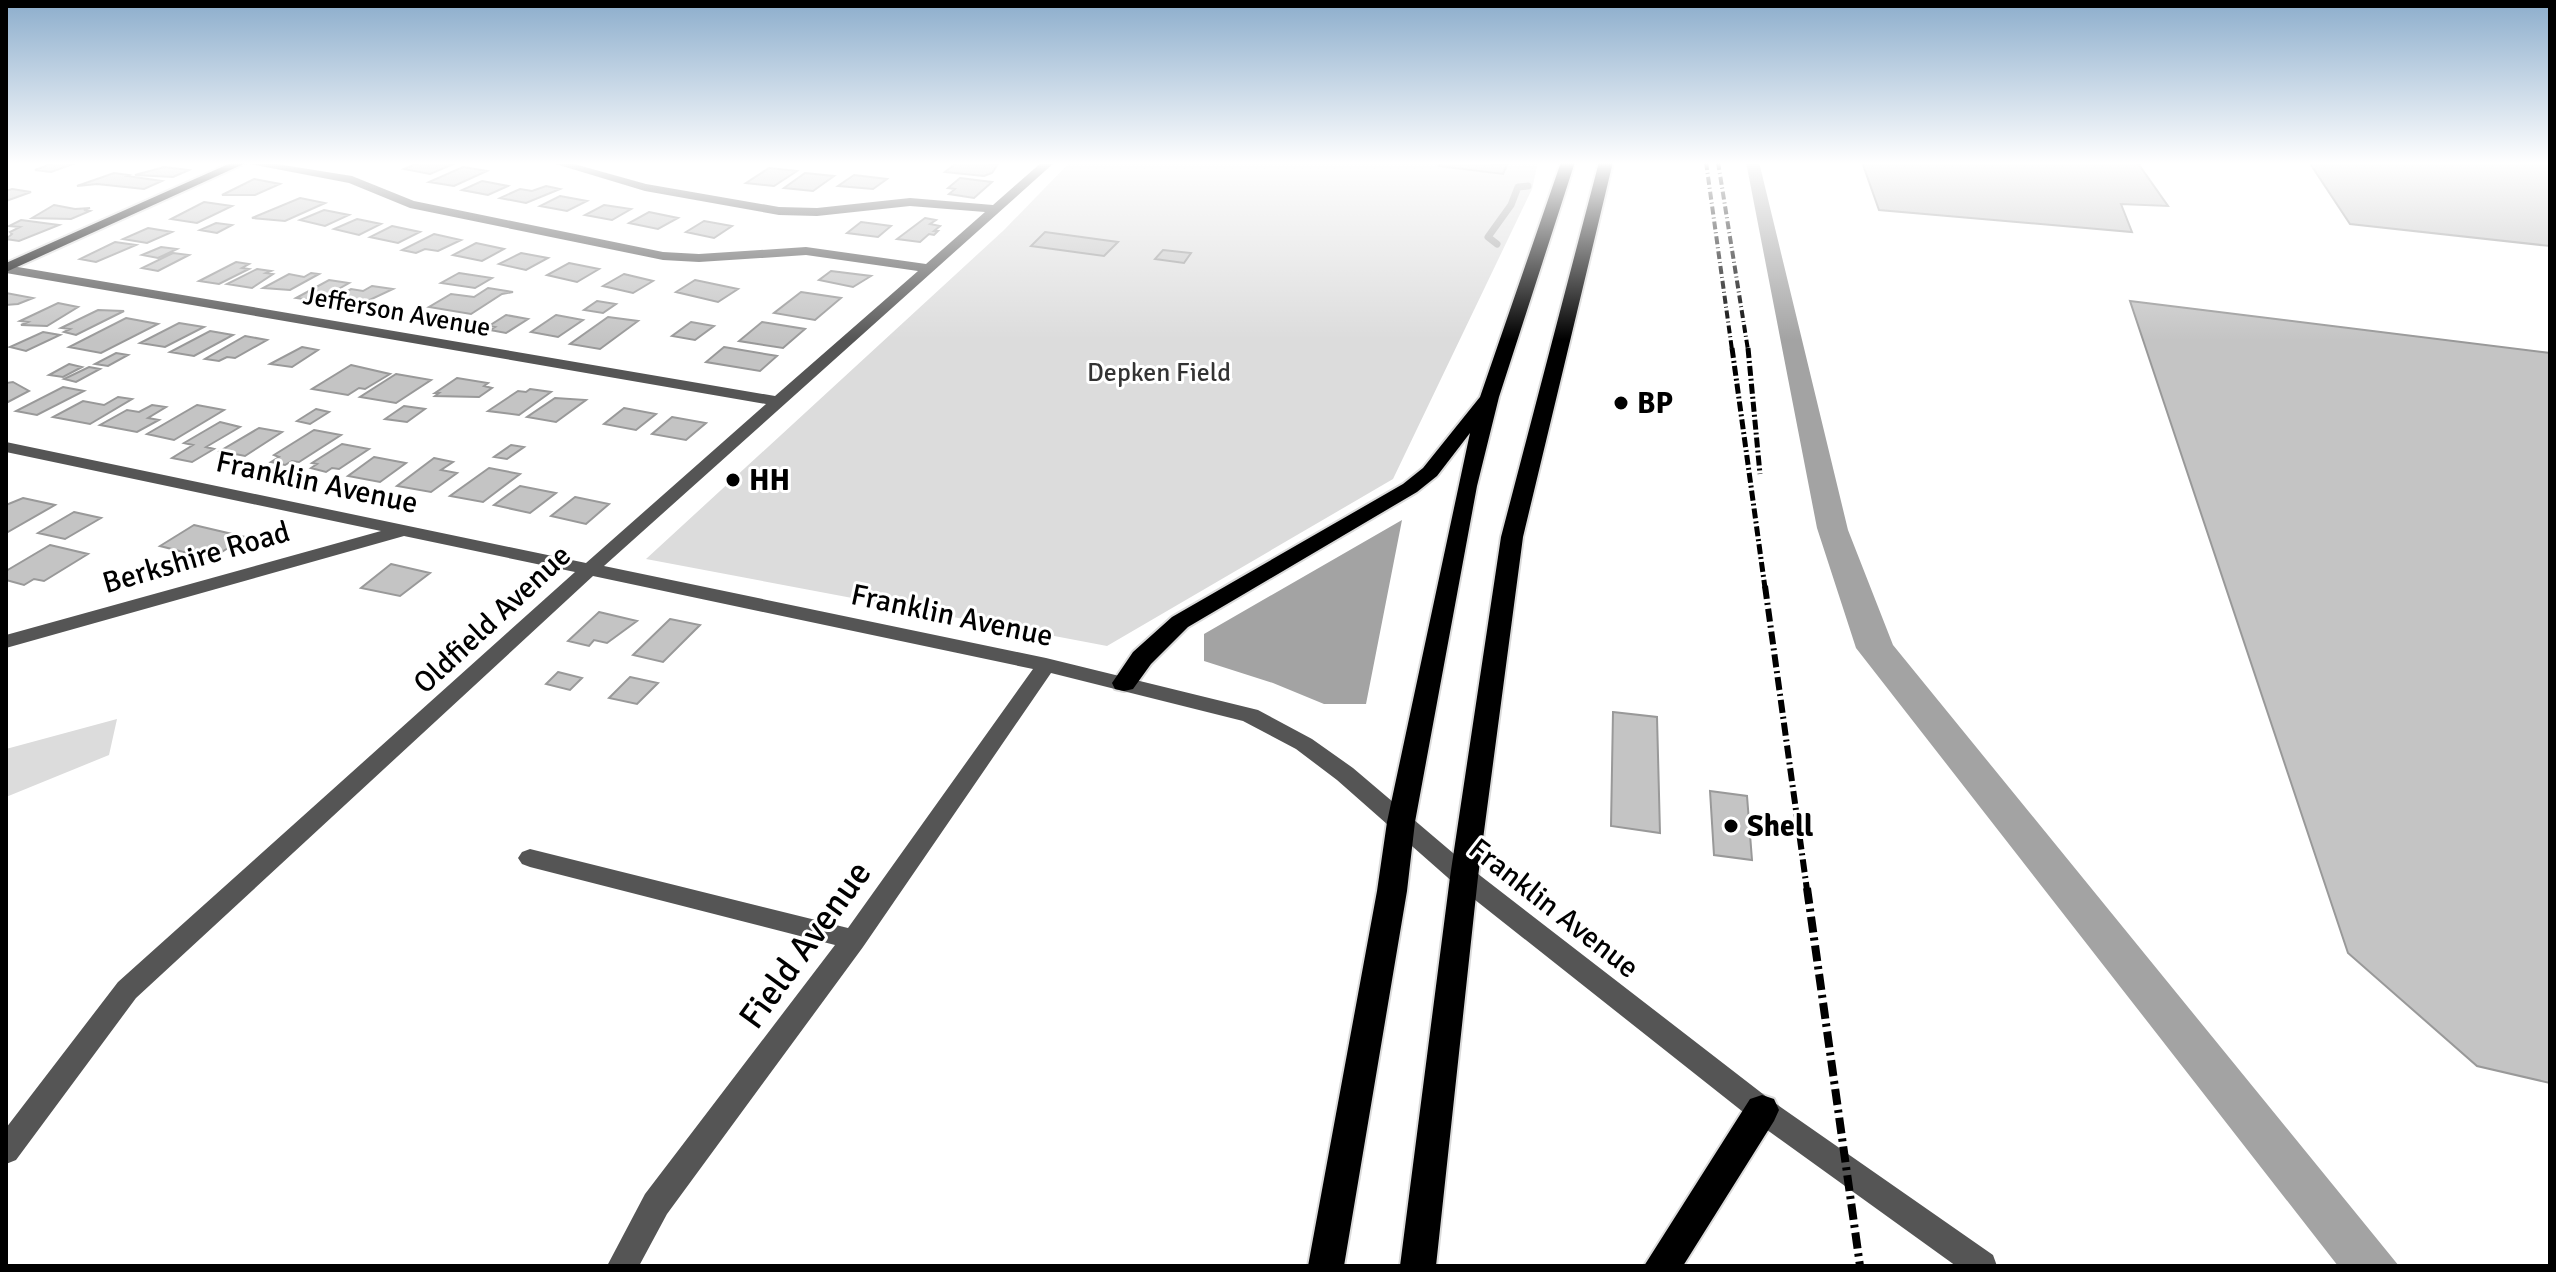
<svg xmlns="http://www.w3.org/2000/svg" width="2556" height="1272" viewBox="0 0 2556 1272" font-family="Signika,sans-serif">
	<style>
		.green { fill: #dcdcdc }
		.water { fill: #a3a3a3 }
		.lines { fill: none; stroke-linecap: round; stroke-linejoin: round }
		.stream { stroke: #a3a3a3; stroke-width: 7 }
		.building { fill: #c4c4c4; stroke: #999; stroke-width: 2 }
		.major-casing { stroke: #dbdbdb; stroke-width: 4 }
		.highway-casing { stroke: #dbdbdb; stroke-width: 4 }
		.minor { fill: #555; fill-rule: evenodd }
		.major { fill: #000; fill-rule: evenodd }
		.highway { fill: #000; fill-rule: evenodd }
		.rail-far3 { stroke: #000; stroke-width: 4; stroke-dasharray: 8 3 1 3; stroke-linecap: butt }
		.rail-far2 { stroke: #000; stroke-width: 5; stroke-dasharray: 10 3 2 3; stroke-linecap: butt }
		.rail-far1 { stroke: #000; stroke-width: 6; stroke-dasharray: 13 4 2 4; stroke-linecap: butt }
		.rail { stroke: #000; stroke-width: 8; stroke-dasharray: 16 5 3 5; stroke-linecap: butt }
		.poi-dot { fill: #000; stroke: #fff; stroke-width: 3 }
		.labels { text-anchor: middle; stroke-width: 6; stroke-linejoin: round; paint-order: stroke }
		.far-street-label { font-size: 26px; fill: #000; stroke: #fff }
		.far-park-label { font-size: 26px; fill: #333; stroke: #fff }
		.poi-label { font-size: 30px; font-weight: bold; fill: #000; stroke: #fff; text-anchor: start }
		.street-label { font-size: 30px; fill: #000; stroke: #fff }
		.near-street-label { font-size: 36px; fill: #000; stroke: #fff }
	</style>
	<rect width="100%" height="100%" fill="#fff"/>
	<path class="green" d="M 1070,162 L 1538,162 L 1532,189 L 1393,479 L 1107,646 L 646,559 L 1004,230 Z
		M 117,719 L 109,755 L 6,797 L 6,749 Z"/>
	<path class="water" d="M 1746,162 L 1759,162 L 1848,530 L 1893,645 L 2399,1266 L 2338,1266 L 1856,648 L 1817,528 Z
		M 1402,520 L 1366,704 L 1324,704 L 1273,683 L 1204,661 L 1204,634 Z"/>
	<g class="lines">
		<path class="stream" d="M 1497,244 L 1488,237 L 1511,205 L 1518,187 L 1528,186"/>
	</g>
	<path class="building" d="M 56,162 L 78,162 L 51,172 L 35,170 Z
		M 421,162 L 458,162 L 430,174 L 404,169 Z
		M 958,162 L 976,162 L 998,164 L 992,173 L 984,176 L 945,172 Z
		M 1442,162 L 1481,162 L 1507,165 L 1503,174 L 1439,166 Z
		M 1862,162 L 2137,162 L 2168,206 L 2121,204 L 2132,232 L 1879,210 Z
		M 2309,162 L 2550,162 L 2550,246 L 2350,224 Z
		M 164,167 L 189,170 L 173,177 L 135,175 Z
		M 463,167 L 487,171 L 454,186 L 429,182 Z
		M 769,168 L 797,171 L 774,186 L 746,183 Z
		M 114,173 L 129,175 L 127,176 L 162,181 L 144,189 L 97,184 L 77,186 Z
		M 805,173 L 834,176 L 813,191 L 784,188 Z
		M 854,175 L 887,179 L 873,189 L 838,186 Z
		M 960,178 L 992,182 L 974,198 L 949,194 L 955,189 L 948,188 Z
		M 254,179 L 280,184 L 255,195 L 222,195 Z
		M 482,181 L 508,186 L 488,195 L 462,190 Z
		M 546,186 L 560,189 L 526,203 L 500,198 L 520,189 L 532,191 Z
		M 12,189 L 31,192 L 6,201 L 6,191 Z
		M 560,196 L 587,201 L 567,211 L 540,206 Z
		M 300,198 L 325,203 L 285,221 L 252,218 Z
		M 204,202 L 232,206 L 197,223 L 171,219 Z
		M 54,205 L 75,209 L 90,208 L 84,210 L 90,211 L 71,219 L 32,218 Z
		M 604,205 L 631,209 L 612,220 L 585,215 Z
		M 324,210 L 349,215 L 325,226 L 300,220 Z
		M 649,212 L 678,218 L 658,229 L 629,223 Z
		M 925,218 L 936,220 L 930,224 L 940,226 L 934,231 L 938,231 L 934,235 L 929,234 L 920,242 L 897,239 Z
		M 357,219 L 381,224 L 359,235 L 334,229 Z
		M 21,220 L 59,225 L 19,241 L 6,239 L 12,234 L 10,232 L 20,227 L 9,226 Z
		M 704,221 L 732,226 L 714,238 L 686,232 Z
		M 861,222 L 891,226 L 878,237 L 847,233 Z
		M 216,223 L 232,225 L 217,233 L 200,230 Z
		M 392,226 L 420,232 L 398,243 L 370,237 Z
		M 148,228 L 172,232 L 147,243 L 123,239 Z
		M 1045,232 L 1118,242 L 1104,256 L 1031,246 Z
		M 434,234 L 461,240 L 438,251 L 425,249 L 416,253 L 402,250 Z
		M 115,242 L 136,245 L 96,262 L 80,259 Z
		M 476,243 L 504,249 L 482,261 L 453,255 Z
		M 161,247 L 177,249 L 158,258 L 142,255 Z
		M 1163,250 L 1191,253 L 1184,263 L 1155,259 Z
		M 173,253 L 189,255 L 158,271 L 142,268 Z
		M 521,253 L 548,258 L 526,270 L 499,264 Z
		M 236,262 L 249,264 L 242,268 L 249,269 L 219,284 L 199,281 Z
		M 569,263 L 599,269 L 577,282 L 547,275 Z
		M 257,269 L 271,271 L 266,273 L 273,274 L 252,288 L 227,284 Z
		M 831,271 L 871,276 L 853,287 L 819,280 Z
		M 311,273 L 319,274 L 290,290 L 263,288 L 289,274 L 304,277 Z
		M 459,273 L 492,278 L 475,288 L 441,283 Z
		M 624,274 L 653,281 L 633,293 L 603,286 Z
		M 329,280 L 349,283 L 317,301 L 296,298 Z
		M 695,280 L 738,289 L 718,302 L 676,292 Z
		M 372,286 L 393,289 L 359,305 L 331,300 L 351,289 L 363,291 Z
		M 488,288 L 513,292 L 502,294 L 471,314 L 429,307 L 451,294 L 474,297 Z
		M 801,292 L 841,298 L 815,320 L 774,313 Z
		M 6,293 L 33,298 L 18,304 L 6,305 Z
		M 597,301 L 616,304 L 603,313 L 584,310 Z
		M 2130,301 L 2550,353 L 2550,1083 L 2477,1066 L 2348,953 Z
		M 58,303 L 78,307 L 47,326 L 21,325 L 28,322 L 20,321 Z
		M 98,310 L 124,311 L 76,335 L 64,332 L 70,329 L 61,328 Z
		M 506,315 L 528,319 L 506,333 L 490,330 L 495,327 L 489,326 Z
		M 556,315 L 583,320 L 558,337 L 531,332 Z
		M 608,317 L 638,321 L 600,349 L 570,344 Z
		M 126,318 L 158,324 L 101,353 L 69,347 Z
		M 691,322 L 714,326 L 695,340 L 672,336 Z
		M 762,322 L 805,329 L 783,348 L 739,341 Z
		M 179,323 L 204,327 L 165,347 L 140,343 Z
		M 210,331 L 233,335 L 194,356 L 170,352 Z
		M 43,332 L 60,335 L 26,351 L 10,347 Z
		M 245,336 L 267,340 L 235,358 L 227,357 L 219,361 L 205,359 Z
		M 302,347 L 318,350 L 292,367 L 270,364 Z
		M 724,347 L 777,356 L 760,371 L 706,362 Z
		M 116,353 L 128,355 L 108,366 L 95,364 Z
		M 69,364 L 82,367 L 63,377 L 49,375 Z
		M 351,365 L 390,374 L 365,389 L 359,388 L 348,395 L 312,389 Z
		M 89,367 L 100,369 L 76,382 L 64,379 Z
		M 396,374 L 431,380 L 396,403 L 360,397 Z
		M 457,378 L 488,383 L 484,386 L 492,388 L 479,397 L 435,396 L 439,393 L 435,393 Z
		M 13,382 L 29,391 L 6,403 L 6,383 Z
		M 63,387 L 84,391 L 37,415 L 16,411 Z
		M 530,389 L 551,392 L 519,415 L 488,411 L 518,391 L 526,392 Z
		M 118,397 L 132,399 L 90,424 L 53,417 L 83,401 L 104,405 Z
		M 555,398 L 586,400 L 556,422 L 527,417 Z
		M 152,405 L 166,407 L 148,418 L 159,420 L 137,432 L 100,425 L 127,410 L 139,412 Z
		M 197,405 L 224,410 L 174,440 L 147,434 Z
		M 404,406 L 425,409 L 407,422 L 385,419 Z
		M 624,408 L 656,414 L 636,430 L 604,424 Z
		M 316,409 L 329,412 L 310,424 L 297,421 Z
		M 672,417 L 706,423 L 686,440 L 652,434 Z
		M 220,422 L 240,427 L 206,447 L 214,449 L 192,462 L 172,458 L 193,445 L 184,443 Z
		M 259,428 L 282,432 L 245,456 L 220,451 Z
		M 314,430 L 341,435 L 299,462 L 292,461 L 285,465 L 271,462 L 279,457 L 274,455 Z
		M 342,444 L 369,449 L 339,469 L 332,468 L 326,472 L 311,468 L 317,464 L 312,463 Z
		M 511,445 L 524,447 L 507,459 L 494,457 Z
		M 374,457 L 406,463 L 380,482 L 348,476 Z
		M 434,458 L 453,462 L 441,470 L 457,473 L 431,492 L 397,486 Z
		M 489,468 L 520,474 L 483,502 L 450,496 Z
		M 520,486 L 556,493 L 530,513 L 494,505 Z
		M 575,497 L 609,504 L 586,524 L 551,516 Z
		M 23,498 L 55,505 L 6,533 L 6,505 Z
		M 74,512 L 101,518 L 65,539 L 38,533 Z
		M 194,525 L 245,537 L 211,559 L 160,546 Z
		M 50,545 L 88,554 L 44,581 L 34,579 L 24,585 L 6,580 L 6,571 Z
		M 391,564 L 430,573 L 400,596 L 361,588 Z
		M 599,612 L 637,621 L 607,643 L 594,640 L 589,646 L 568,641 Z
		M 670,619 L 700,625 L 663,662 L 633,655 Z
		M 558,672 L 582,678 L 570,690 L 546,684 Z
		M 630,677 L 658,683 L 637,704 L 609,698 Z
		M 1613,712 L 1657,717 L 1660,833 L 1611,826 Z
		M 1710,791 L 1747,796 L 1752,860 L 1714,855 Z"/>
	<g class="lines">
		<g class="major-casing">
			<path id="major" d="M 233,162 L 248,162 L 6,272 L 6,263 Z"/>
		</g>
		<g class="highway-casing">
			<path id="highway" d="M 1561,162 L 1575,162 L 1499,397 L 1477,486 L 1415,822 L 1407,891 L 1344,1266 L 1308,1266 L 1377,891 L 1387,822 L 1470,433 L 1437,476 L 1417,492 L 1188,627 L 1151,664 L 1133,689 L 1124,691 L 1115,689 L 1112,683 L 1133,652 L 1172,617 L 1403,484 L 1423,468 L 1480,397 Z
				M 1599,162 L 1613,162 L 1523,537 L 1478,877 L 1436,1266 L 1400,1266 L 1450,877 L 1501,537 Z
				M 1762,1095 L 1774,1099 L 1779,1110 L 1774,1121 L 1683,1266 L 1644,1266 L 1750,1099 Z"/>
		</g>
		<path class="minor" d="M 239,162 L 264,162 L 352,176 L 414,201 L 663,252 L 699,254 L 806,247 L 926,264 L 985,212 L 910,206 L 817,216 L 779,215 L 645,191 L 549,162 L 567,162 L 646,184 L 779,207 L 817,208 L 910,198 L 993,205 L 1042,162 L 1055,162 L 604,566 L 1046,658 L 1258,710 L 1312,739 L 1353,768 L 1473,870 L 1772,1101 L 1993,1255 L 1997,1266 L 1956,1266 L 1752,1119 L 1455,884 L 1337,780 L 1296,749 L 1243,721 L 1051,673 L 863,947 L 667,1214 L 639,1266 L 607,1266 L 645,1194 L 835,945 L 530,867 L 522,864 L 518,858 L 522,852 L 530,849 L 848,928 L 1033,669 L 593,576 L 136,998 L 16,1160 L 6,1164 L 6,1128 L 118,982 L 575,572 L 404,536 L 6,648 L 6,635 L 381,531 L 6,452 L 6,442 L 586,563 L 766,404 L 6,273 L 6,265 L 775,396 L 918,271 L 806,255 L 699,262 L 663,260 L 410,208 L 349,183 Z"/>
		<use href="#major" class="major"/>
		<use href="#highway" class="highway"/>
		<path class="rail-far3" d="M 1706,162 L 1732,350
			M 1718,162 L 1748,350"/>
		<path class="rail-far2" d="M 1732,348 L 1765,588
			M 1748,348 L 1760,474"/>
		<path class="rail-far1" d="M 1765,586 L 1807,890"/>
		<path class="rail" d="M 1807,888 L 1860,1266"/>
	</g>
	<linearGradient id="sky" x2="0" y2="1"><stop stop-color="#8cadcc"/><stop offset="0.48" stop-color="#fff"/><stop offset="1" stop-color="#fff" stop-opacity="0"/></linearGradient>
	<rect width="2556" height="340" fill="url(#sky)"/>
	<g class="poi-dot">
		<circle cx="1621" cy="403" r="8"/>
		<circle cx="733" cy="480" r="8"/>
		<circle cx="1731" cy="826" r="8"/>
	</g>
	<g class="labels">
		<g class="far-street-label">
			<text transform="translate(397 311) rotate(10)" y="9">Jefferson Avenue</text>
		</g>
		<g class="far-park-label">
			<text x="1159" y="381">Depken Field</text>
		</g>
		<g class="poi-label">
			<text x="1637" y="413">BP</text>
			<text x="749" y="490">HH</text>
			<text x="1747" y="836">Shell</text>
		</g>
		<g class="street-label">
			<text transform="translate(317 482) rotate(12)" y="10">Franklin Avenue</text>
			<text transform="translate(196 557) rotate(-16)" y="10">Berkshire Road</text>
			<text transform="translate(952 615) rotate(12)" y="10">Franklin Avenue</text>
			<text transform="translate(492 619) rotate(-43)" y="10">Oldfield Avenue</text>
			<text transform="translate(1554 908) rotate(38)" y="10">Franklin Avenue</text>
		</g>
		<g class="near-street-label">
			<text transform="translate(804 944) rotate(-54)" y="13">Field Avenue</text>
		</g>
	</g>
	<rect width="2556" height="1272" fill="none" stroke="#000000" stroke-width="16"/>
</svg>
